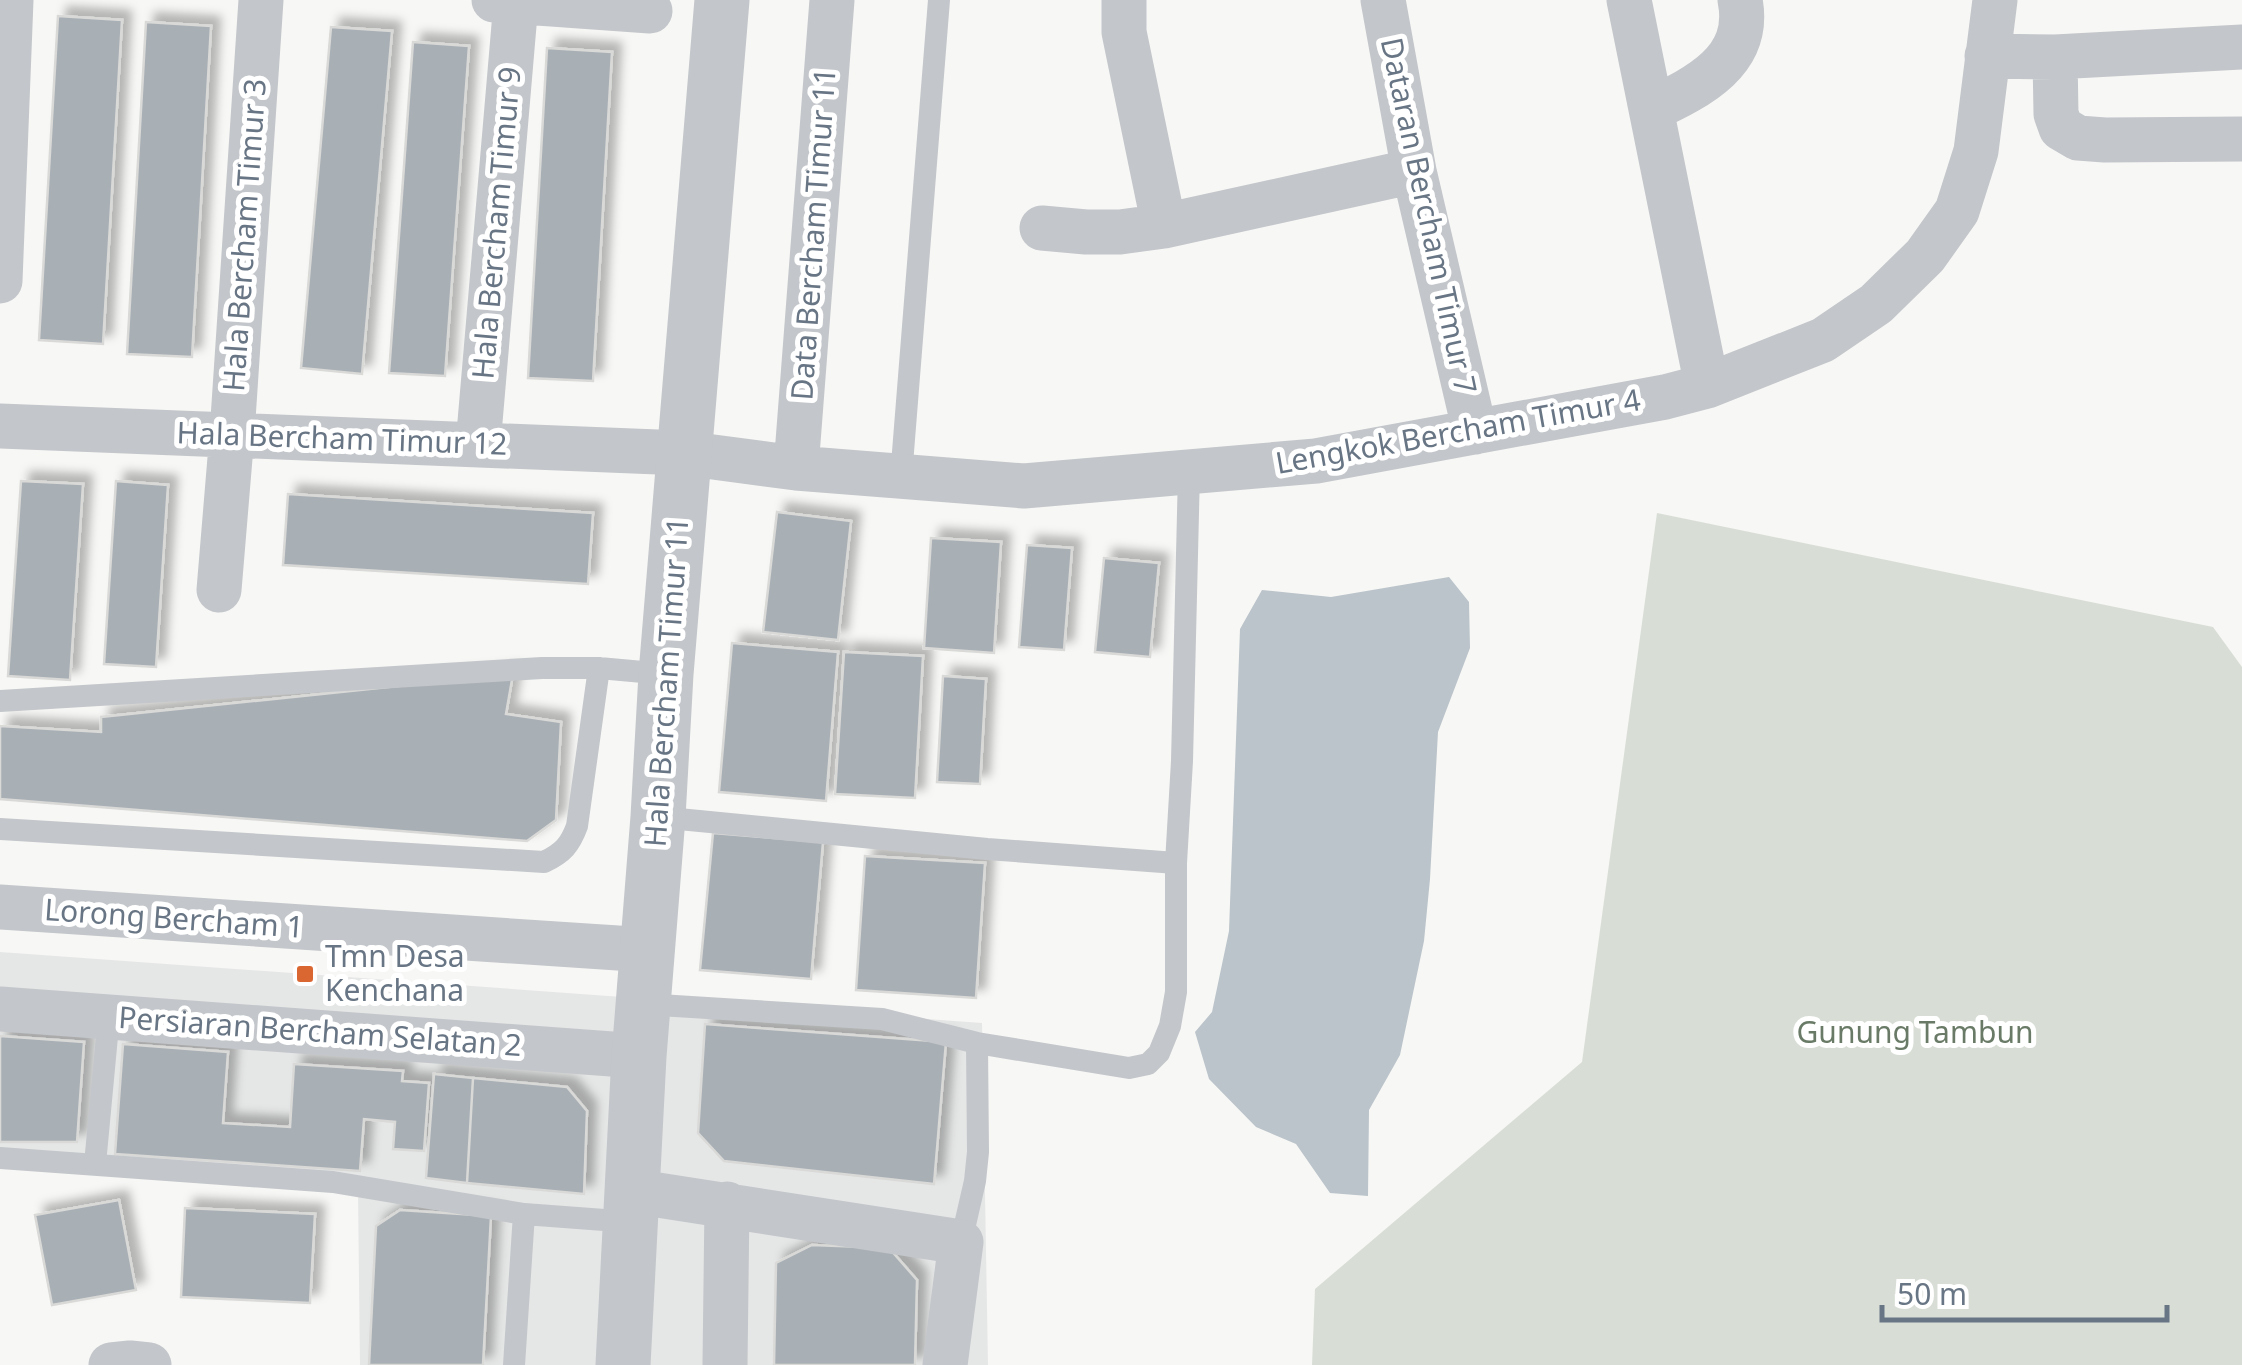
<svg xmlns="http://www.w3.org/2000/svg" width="2242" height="1365" viewBox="0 0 2242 1365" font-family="'Noto Sans',sans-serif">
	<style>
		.built { fill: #e5e6e6 }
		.green { fill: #d8ded6 }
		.water { fill: #bbc4ca }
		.building { fill: #a8afb5; stroke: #d9d9d7; stroke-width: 2.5; filter: url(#shadow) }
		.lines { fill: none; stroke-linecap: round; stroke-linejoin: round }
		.service { stroke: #c3c6ca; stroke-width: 22 }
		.minor { stroke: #c3c6ca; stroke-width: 45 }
		.tertiary { stroke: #c3c6ca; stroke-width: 55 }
		.poi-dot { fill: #da6732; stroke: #fff; stroke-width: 4 }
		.labels { text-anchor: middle; stroke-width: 10; stroke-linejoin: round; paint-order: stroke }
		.street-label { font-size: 30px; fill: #687584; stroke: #fff }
		.poi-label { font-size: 30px; fill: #687584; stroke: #fff; text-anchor: start }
		.park-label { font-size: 30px; fill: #697b66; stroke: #fff }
	</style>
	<defs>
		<filter id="shadow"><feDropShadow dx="9" dy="-9" stdDeviation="5" flood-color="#0004"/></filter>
	</defs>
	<rect width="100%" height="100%" fill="#f7f7f5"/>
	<path class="built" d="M 0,952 L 982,1023 L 988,1365 L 360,1365 L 358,1191 L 0,1167 Z"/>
	<path class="green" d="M 1657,513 L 2213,627 L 2242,667 L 2242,1365 L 1312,1365 L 1315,1289 L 1582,1062 Z"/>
	<path class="water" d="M 1449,577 L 1469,602 L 1470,648 L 1438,732 L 1430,879 L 1424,941 L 1400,1055 L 1369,1110 L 1368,1196 L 1330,1193 L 1296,1144 L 1256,1127 L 1209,1079 L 1195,1032 L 1212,1012 L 1229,931 L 1240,629 L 1262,590 L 1331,597 Z"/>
	<path class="building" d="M 58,16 L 122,20 L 103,344 L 39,340 Z
		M 146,22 L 211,26 L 192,357 L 127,354 Z
		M 331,27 L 392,31 L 362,374 L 301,368 Z
		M 413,42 L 469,46 L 445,376 L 389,373 Z
		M 547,48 L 612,52 L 593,381 L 528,378 Z
		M 21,481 L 83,484 L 70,680 L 8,676 Z
		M 116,481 L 168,485 L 156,667 L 104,664 Z
		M 288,494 L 593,513 L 588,584 L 283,565 Z
		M 777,512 L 851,521 L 838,640 L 763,632 Z
		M 931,538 L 1001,542 L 994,653 L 924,648 Z
		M 1027,545 L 1072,548 L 1064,650 L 1019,647 Z
		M 1104,558 L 1159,563 L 1150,657 L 1095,652 Z
		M 732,643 L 838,652 L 826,801 L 719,792 Z
		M 844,652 L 923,656 L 915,798 L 835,794 Z
		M 513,674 L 506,714 L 561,722 L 556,820 L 527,841 L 0,799 L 0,726 L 101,732 L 101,717 Z
		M 943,676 L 986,679 L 980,784 L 937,782 Z
		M 713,833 L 823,842 L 811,979 L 700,970 Z
		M 865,856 L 985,863 L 976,998 L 856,990 Z
		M 705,1024 L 946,1042 L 934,1184 L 724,1161 L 698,1133 Z
		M 0,1036 L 84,1042 L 77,1142 L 0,1142 Z
		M 123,1044 L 228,1052 L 223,1123 L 290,1127 L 294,1064 L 403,1071 L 402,1081 L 429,1083 L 424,1151 L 393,1149 L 395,1122 L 364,1119 L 360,1171 L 115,1154 Z
		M 434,1074 L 473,1078 L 467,1183 L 426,1178 Z
		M 473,1078 L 567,1087 L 587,1111 L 584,1194 L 467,1183 Z
		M 119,1200 L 136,1290 L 52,1305 L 35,1215 Z
		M 185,1208 L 315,1214 L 310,1303 L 181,1297 Z
		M 400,1210 L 491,1216 L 483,1365 L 369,1365 L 376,1226 Z
		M 812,1245 L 889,1248 L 917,1280 L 915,1365 L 774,1365 L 776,1263 Z"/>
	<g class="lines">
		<path class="service" d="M 901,477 L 939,0
			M 0,701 L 542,668 L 599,668 L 665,674
			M 658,817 L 987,849 L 1176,863
			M 0,829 L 544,862 C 563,853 570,845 577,826 L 599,668
			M 643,1004 L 882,1019 L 977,1043 L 1129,1068 L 1148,1064 L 1159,1053 L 1170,1026 L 1176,992 L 1176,863 L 1182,761 L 1189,472
			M 0,1158 L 333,1182 L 524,1214
			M 95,1164 L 109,1015
			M 961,1242 L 975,1181 L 978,1152 L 977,1043
			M 514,1365 L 524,1214 L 631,1222"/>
		<path class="minor" d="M 494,0 L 650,11
			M 1124,0 L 1124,32 L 1164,226
			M 1383,0 L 1414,171 L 1475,432
			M 1629,0 L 1707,386
			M 1987,56 L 2055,57 L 2242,47
			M 2055,57 L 2056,114 L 2061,128 L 2078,138 L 2105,140 L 2242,139
			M 1652,109 C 1698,87 1752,61 1740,0
			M 1042,228 L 1086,232 L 1120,232 L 1164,226 L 1414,171
			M 0,281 L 11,0
			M 0,426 L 683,453 L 796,468 L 1024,486 L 1316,461 L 1665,397 L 1707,386 L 1823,340 L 1876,304 L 1925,256 L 1957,211 L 1976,151 L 1995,0
			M 478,445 L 516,2
			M 796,468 L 832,0
			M 219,590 L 232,434 L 261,0
			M 0,907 L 648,950
			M 0,1009 L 639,1056
			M 632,1191 L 961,1242 L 945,1365
			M 111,1365 L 130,1363 L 149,1365
			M 725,1365 L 727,1204"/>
		<path class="tertiary" d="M 623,1365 L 639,1056 L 658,817 L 666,674 L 722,0"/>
	</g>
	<rect class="poi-dot" x="295" y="964" width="20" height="20" rx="5"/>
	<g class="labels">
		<g class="street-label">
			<text transform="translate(1428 216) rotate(78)" y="10">Dataran Bercham Timur 7</text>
			<text transform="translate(497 223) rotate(-85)" y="10">Hala Bercham Timur 9</text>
			<text transform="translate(814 234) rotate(-86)" y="10">Data Bercham Timur 11</text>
			<text transform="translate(245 235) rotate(-86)" y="10">Hala Bercham Timur 3</text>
			<text transform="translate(1458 432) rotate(-10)" y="10">Lengkok Bercham Timur 4</text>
			<text transform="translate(342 439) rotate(2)" y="10">Hala Bercham Timur 12</text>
			<text transform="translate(667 682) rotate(-86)" y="10">Hala Bercham Timur 11</text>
			<text transform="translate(174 919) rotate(4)" y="10">Lorong Bercham 1</text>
			<text transform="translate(320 1032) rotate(4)" y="10">Persiaran Bercham Selatan 2</text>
		</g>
		<g class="poi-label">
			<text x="325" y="967">Tmn Desa<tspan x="325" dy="34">Kenchana</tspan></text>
		</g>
		<g class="park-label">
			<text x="1915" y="1043">Gunung Tambun</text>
		</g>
	</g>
	<path d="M1882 1305v15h285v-15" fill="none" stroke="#687584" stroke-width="5"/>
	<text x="1897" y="1305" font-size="30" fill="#687584" stroke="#ffffff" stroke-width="8" paint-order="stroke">50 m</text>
</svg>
